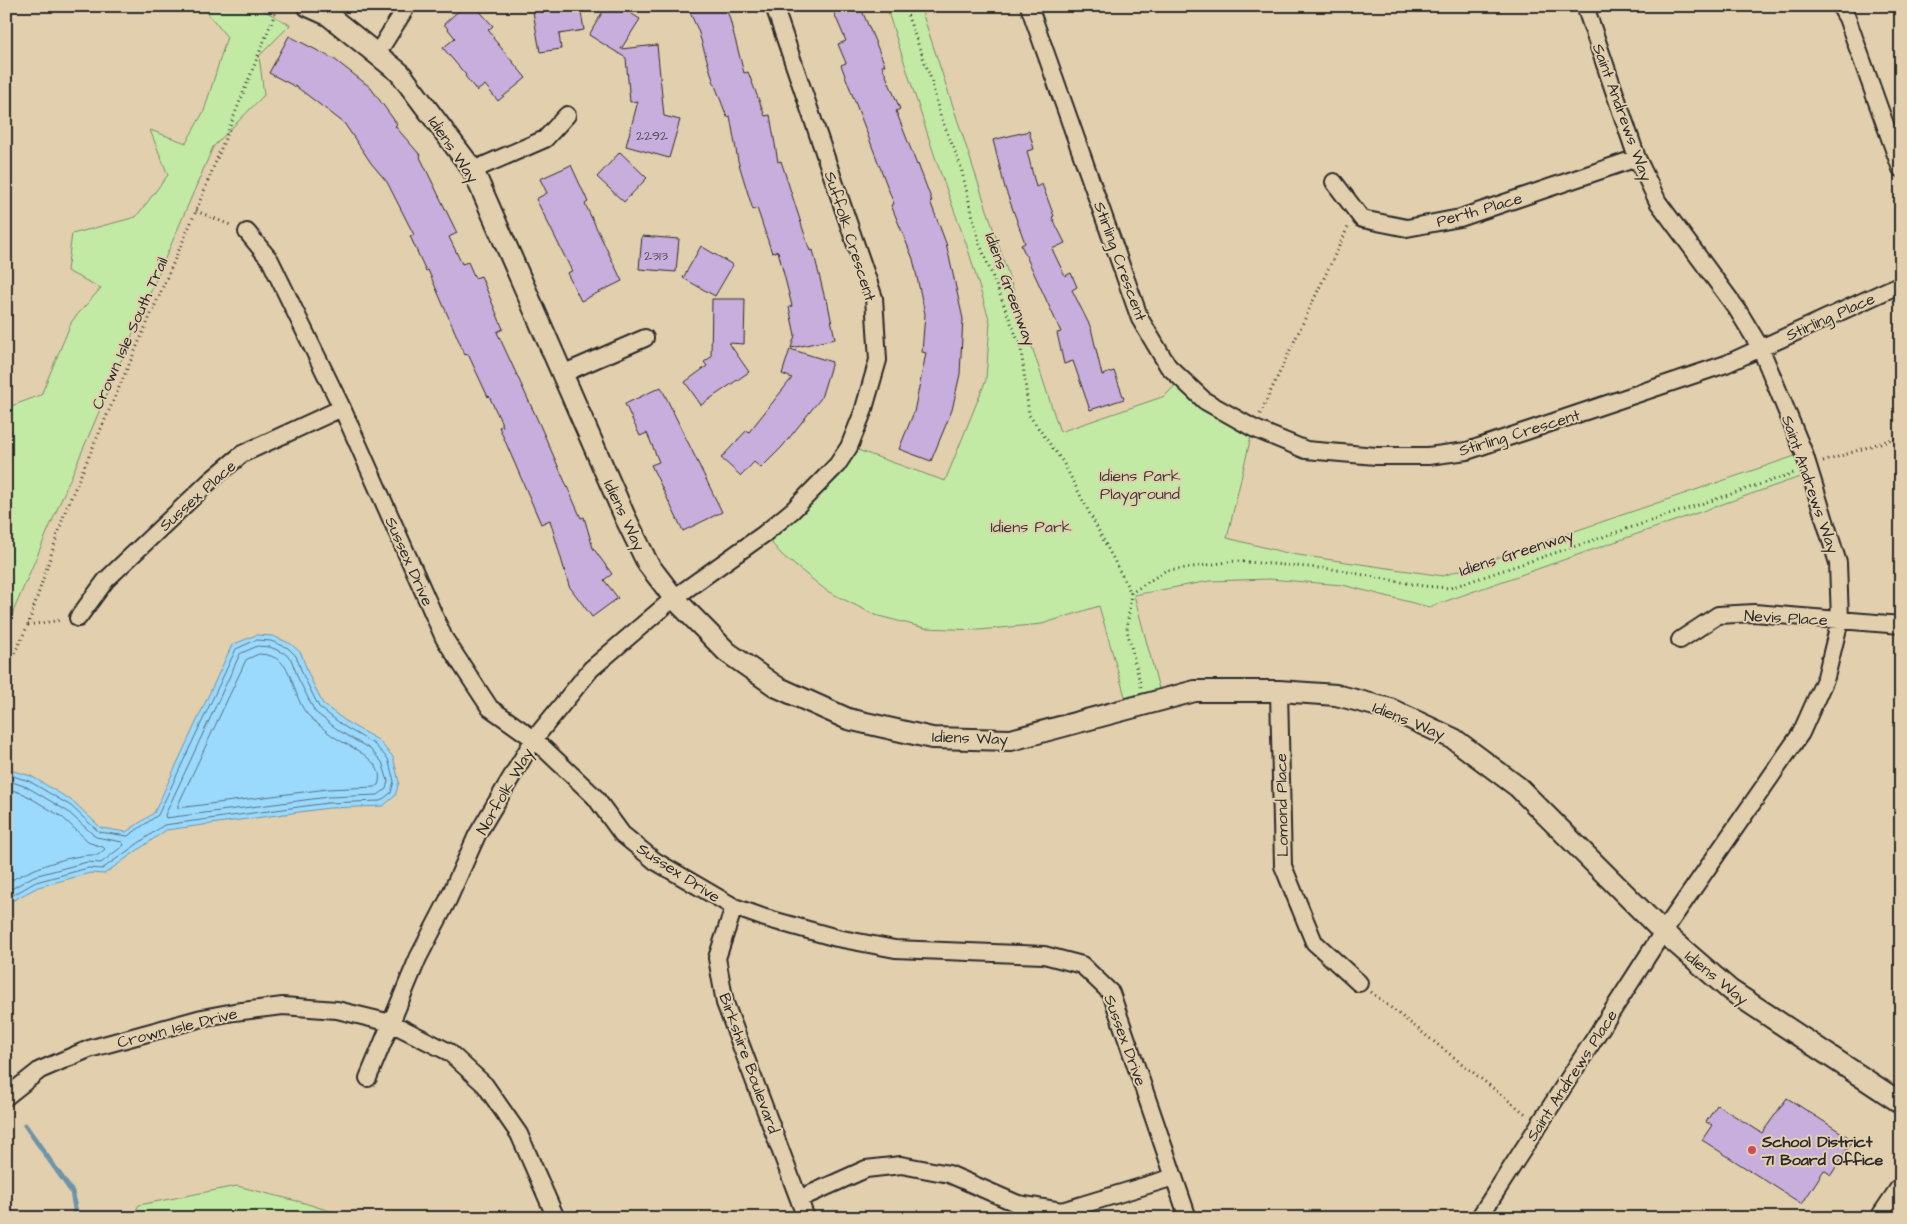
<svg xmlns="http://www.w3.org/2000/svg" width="1907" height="1224" viewBox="0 0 1907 1224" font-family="'Architects Daughter',sans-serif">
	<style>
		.green { fill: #c3eaa5; stroke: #778a68 }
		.water { fill: #9bdafd; stroke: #6e94a9 }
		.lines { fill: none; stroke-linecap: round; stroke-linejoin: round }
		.shore { stroke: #58717f; stroke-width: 1 }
		.stream { stroke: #6e94a9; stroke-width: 5 }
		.building { fill: #c8aedc; stroke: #2b2b2b }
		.minor-casing { stroke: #2b2b2b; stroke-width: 20 }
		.tertiary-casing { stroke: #2b2b2b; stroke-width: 24 }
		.secondary-casing { stroke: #2b2b2b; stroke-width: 26 }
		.path { stroke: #2b2b2b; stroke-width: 3; stroke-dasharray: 1 4; stroke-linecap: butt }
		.minor { stroke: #e2cfad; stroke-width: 16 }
		.tertiary { stroke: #e2cfad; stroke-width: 20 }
		.secondary { stroke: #e2cfad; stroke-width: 22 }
		.poi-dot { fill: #d1495b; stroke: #e2cfad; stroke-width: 2 }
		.labels { text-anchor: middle; stroke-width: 4; stroke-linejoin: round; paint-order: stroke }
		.number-label { font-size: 14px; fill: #524c57 }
		.street-label { font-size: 16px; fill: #2b2b2b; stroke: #e2cfad }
		.park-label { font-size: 16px; fill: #3a3e37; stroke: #e2cfad }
		.poi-label { font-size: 16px; font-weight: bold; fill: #2b2b2b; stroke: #e2cfad; text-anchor: start }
	</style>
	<rect width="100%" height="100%" fill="#e2cfad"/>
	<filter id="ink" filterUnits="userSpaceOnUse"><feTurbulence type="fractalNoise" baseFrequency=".02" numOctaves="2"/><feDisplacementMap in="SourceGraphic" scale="10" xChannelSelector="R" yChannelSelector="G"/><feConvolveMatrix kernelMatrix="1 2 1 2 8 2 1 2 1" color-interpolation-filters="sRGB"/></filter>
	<g filter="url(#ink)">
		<path class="green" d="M 202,6 L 256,6 L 290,25 L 259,56 L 264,95 L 213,147 L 6,628 L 6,408 L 41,395 L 72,321 L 101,288 L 67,271 L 72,234 L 136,217 L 168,175 L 150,130 L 186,143 L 204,111 L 227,37 Z
			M 886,6 L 920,6 L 1060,432 L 1165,396 L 1182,378 L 1253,428 L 1227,538 L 1291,554 L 1443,576 L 1804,453 L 1811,473 L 1429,607 L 1343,585 L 1269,579 L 1209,581 L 1134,595 L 1162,700 L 1129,710 L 1099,606 L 1042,624 L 979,630 L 925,628 L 875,615 L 827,591 L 782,555 L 764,534 L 849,447 L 945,481 L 986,380 L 990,322 L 967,246 L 936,160 Z
			M 237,1186 L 301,1202 L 352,1218 L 131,1218 L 139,1205 Z"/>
		<path class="water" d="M 256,635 L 273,636 L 291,644 L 301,653 L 308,673 L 323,704 L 348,723 L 378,740 L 393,757 L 399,782 L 395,796 L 383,806 L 329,808 L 166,830 L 104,874 L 90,873 L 38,887 L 6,904 L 6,769 L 31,776 L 74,802 L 101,828 L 126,832 L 154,813 L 232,645 Z"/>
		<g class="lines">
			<path class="shore" d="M 258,646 L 270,647 L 284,653 L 291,659 L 298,678 L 315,712 L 341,732 L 370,749 L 382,762 L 388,781 L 386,789 L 378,795 L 328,797 L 166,818 L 165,815 L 240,654 Z
				M 259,654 C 299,655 288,698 311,718 C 320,726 329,734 339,740 C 353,748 387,763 378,785 L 375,787 L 327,789 L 178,808 L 178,805 L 246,660 Z
				M 6,774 L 29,781 L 71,806 L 99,832 L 128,836 L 158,815 L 236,649 L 256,640 L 271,641 L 288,648 L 296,656 L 303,675 L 319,707 L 345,727 L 374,744 L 388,759 L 394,781 L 391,793 L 380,801 L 328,803 L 164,825 L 102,869 L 88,868 L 36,882 L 6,899
				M 6,780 L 27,787 L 67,811 L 96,837 L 122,842 L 124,845 L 101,863 L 87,862 L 34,876 L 6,892
				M 6,788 L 24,794 L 62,817 L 90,843 L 103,847 L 105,849 L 98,855 C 69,854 31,869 6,883"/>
			<path class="stream" d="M 25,1125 L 72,1192 L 75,1209 L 72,1218"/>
		</g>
		<path class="building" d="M 464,6 L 475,6 L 493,26 L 488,30 L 494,37 L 493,38 L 526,78 L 498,101 L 485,85 L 477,91 L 465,76 L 466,75 L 443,48 L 455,38 L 444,24 Z
			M 532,6 L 580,6 L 584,30 L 559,34 L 561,49 L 540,52 Z
			M 606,6 L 619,6 L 640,19 L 621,49 L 657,45 L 664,116 L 680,120 L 669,158 L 626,146 L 638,101 L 630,102 L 626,58 L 589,35 Z
			M 687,6 L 724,6 L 729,16 L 744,73 L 748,72 L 765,116 L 770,115 L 778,162 L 781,161 L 810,251 L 813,250 L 825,299 L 827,299 L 835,339 L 791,348 L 795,335 L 789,307 L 792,306 L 778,251 L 772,253 L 757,208 L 753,210 L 738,161 L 730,116 L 727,117 L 713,80 L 698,30 Z
			M 831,6 L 860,6 L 885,65 L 882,66 L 900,109 L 896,111 L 917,165 L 918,164 L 932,201 L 930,201 L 946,243 L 963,319 L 960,374 L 952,410 L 931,461 L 899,449 L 914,412 L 926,353 L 922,352 L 925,314 L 913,259 L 891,205 L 894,204 L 841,65 L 846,63 L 838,44 L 846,41 Z
			M 289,36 L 334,59 L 370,87 L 397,124 L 395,126 L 421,156 L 420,157 L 457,233 L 449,237 L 462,264 L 468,262 L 475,278 L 481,276 L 503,329 L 497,332 L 539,423 L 581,518 L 584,517 L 593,548 L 612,574 L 604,580 L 618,598 L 592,617 L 569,586 L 550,520 L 541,524 L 499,427 L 503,426 L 489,396 L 488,397 L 468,354 L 465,355 L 428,270 L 426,271 L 410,236 L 414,235 L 387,182 L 371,163 L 344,123 L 298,88 L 269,73 Z
			M 1029,131 L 1034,149 L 1027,151 L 1036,187 L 1042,184 L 1054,216 L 1052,217 L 1065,243 L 1052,249 L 1065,276 L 1071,273 L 1077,287 L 1072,290 L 1091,328 L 1102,375 L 1114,371 L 1124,399 L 1090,410 L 1073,361 L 1064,364 L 1057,333 L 1061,332 L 1021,245 L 1025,243 L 1005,188 L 993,140 Z
			M 620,152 L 647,178 L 624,202 L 597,177 Z
			M 571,165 L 588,202 L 585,204 L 622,281 L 581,301 L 567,273 L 572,271 L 536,199 L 547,193 L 540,179 Z
			M 642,236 L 679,239 L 676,272 L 639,269 Z
			M 701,246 L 733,265 L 715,296 L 683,278 Z
			M 712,299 L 745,299 L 744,344 L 729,343 L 749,372 L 701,405 L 685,382 L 707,366 L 704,362 L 711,357 Z
			M 790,349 L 832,362 L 821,398 L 782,447 L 761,468 L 754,462 L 741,476 L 721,458 L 747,430 L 749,432 L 792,378 L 782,374 Z
			M 661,387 L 722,512 L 683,531 L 651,465 L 659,462 L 647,433 L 640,436 L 625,404 Z
			M 1787,1098 L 1853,1140 L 1831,1175 L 1824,1170 L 1802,1204 L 1702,1140 L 1712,1125 L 1706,1122 L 1717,1105 L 1762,1133 Z"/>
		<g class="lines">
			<g class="minor-casing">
				<path id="minor" d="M 1029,6 L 1140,319 L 1168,366 L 1205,401 L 1253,428 L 1306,450 L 1376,456 L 1428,456 L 1467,451 L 1726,364 L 1901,284
					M 1840,6 L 1847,18 L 1901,169
					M 377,54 L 407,6
					M 473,170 L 545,139 L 567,115
					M 1334,182 L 1362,219 L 1407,228 L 1460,218 L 1637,158
					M 247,232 L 270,260 L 342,408 L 444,638 L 490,708 L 534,739 L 595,797 L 622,834 L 655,861 L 734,907 L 765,918 L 837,938 L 895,949 L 1044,955 L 1082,965 L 1111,993 L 1188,1218
					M 562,374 L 645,338
					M 78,618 L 106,580 L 210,481 L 242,454 L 342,408
					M 1680,640 L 1718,615 L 1754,613 L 1901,625
					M 1279,691 L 1283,866 L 1314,942 L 1359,983
					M 734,907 L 717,958 L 725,1003 L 806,1218
					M 368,1078 L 418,958 L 448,900 L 477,835 L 534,739 L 591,669 L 674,598 L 764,534 L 793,510 L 837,465 L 849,447 L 863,412 L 878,360 L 874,298 L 774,6
					M 6,1097 L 40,1070 L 89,1049 L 202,1018 L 234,1012 L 283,1006 L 337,1010 L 391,1023 L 449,1052 L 485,1085 L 519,1134 L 556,1218
					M 799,1199 L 866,1169 L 901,1165 L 949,1174 L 1018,1204 L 1062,1211 L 1174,1177
					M 1479,1218 L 1663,932 L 1801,733 L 1826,677 L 1840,620 L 1838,563 L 1804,453 L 1760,347 L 1737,309 L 1658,202 L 1637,158 L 1585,6"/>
			</g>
			<g class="tertiary-casing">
				<path id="tertiary" d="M 308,6 L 328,15 L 400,73 L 473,170 L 625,517 L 648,564 L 674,598 L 727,652 L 777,687 L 848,719 L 932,738 L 1011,740 L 1195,691 L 1279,691 L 1336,695 L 1390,709 L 1454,739 L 1518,787 L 1663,932 L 1730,990 L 1901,1103"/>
			</g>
			<g class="secondary-casing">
				<path id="secondary" d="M 1882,1218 L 1901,1190"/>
			</g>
			<path class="path" d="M 904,6 L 931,79 L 939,112 L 960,164 L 979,242 L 1021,348 L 1029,415 L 1063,462 L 1131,593
				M 196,211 L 233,226
				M 1260,414 L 1348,227
				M 1823,462 L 1901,436
				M 28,625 L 62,620
				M 6,671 L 28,625 L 66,509 L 196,211 L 278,6
				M 1141,687 L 1127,630 L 1131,593 L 1165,571 L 1235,561 L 1332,569 L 1423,586 L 1450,588 L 1794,473
				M 1371,992 L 1527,1115"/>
			<use href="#minor" class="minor"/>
			<use href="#tertiary" class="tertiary"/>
			<use href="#secondary" class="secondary"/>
		</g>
	</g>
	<circle class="poi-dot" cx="1752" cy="1150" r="5"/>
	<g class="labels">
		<g class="number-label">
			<text x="652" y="140">2292</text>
			<text x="656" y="260">2313</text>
		</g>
		<g class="street-label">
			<text transform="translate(1623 112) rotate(70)" y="6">Saint Andrews Way</text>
			<text transform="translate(454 149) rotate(56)" y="6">Idiens Way</text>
			<text transform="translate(1479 209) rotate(-16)" y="6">Perth Place</text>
			<text transform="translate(851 236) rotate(72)" y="6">Suffolk Crescent</text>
			<text transform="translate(1121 261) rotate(70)" y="6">Stirling Crescent</text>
			<text transform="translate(1011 289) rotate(70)" y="6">Idiens Greenway</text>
			<text transform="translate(1830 316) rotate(-24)" y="6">Stirling Place</text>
			<text transform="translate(129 333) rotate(-66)" y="6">Crown Isle South Trail</text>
			<text transform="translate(1519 432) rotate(-17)" y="6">Stirling Crescent</text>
			<text transform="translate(1811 484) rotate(71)" y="6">Saint Andrews Way</text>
			<text transform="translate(197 495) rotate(-42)" y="6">Sussex Place</text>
			<text transform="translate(625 515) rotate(65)" y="6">Idiens Way</text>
			<text transform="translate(1516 552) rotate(-18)" y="6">Idiens Greenway</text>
			<text transform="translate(410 561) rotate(66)" y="6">Sussex Drive</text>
			<text transform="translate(1786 617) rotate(3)" y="6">Nevis Place</text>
			<text transform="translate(1409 720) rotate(22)" y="6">Idiens Way</text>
			<text transform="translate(970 737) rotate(2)" y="6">Idiens Way</text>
			<text transform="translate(504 791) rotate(-60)" y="6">Norfolk Way</text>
			<text transform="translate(1281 805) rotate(-91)" y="6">Lomond Place</text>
			<text transform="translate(679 872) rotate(33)" y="6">Sussex Drive</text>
			<text transform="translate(1717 977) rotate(39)" y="6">Idiens Way</text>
			<text transform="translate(177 1027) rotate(-14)" y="6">Crown Isle Drive</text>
			<text transform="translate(1126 1040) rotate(70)" y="6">Sussex Drive</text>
			<text transform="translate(750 1063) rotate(70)" y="6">Birkshire Boulevard</text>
			<text transform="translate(1571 1075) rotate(-57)" y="6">Saint Andrews Place</text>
		</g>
		<g class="park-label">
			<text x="1140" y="481">Idiens Park<tspan x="1140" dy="18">Playground</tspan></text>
			<text x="1031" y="532">Idiens Park</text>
		</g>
		<g class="poi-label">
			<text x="1762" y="1147">School District<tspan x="1762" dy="18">71 Board Office</tspan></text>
		</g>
	</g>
	<rect width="1907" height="1224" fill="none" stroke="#e2cfad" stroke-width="25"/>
	<rect x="12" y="12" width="1882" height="1199" fill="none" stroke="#2b2b2b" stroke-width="2" filter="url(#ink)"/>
</svg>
